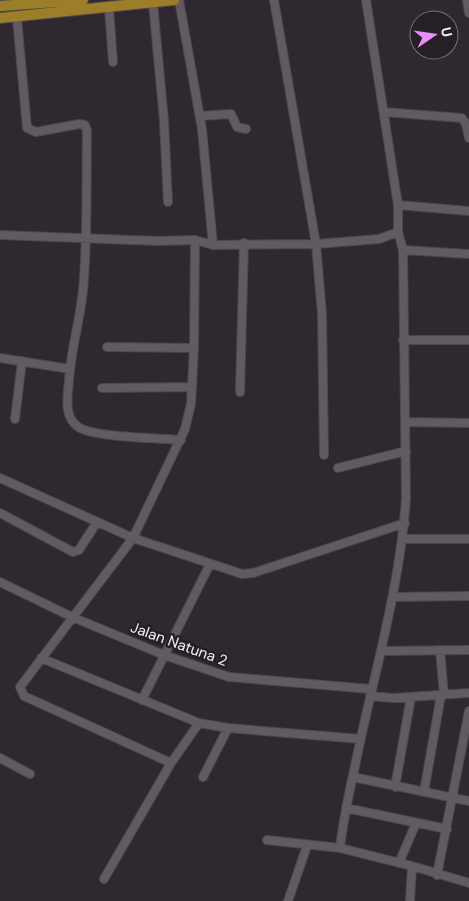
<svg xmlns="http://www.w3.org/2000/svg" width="469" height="901" viewBox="0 0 469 901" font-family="'DM Sans',sans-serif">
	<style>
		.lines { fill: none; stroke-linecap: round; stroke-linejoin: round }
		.minor-casing { stroke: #4d464d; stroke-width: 10 }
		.major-casing { stroke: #4d464d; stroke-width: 12 }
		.minor { stroke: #625a62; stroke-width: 8 }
		.major { stroke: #9c7e29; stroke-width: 10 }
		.labels { text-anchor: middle; stroke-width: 5; stroke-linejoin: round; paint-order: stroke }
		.street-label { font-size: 15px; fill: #f5eff4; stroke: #261f26 }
	</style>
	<rect width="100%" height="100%" fill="#302830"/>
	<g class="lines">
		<g class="minor-casing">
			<path id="minor" d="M 179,0 L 202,129 L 213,245
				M 274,0 L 316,244 L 322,314 L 324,455
				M 366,0 L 398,205 L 398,232 L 403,250 L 406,498 C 400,589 373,677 355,766 C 349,793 343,821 340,848 L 412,866 L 410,901
				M 467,0 L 469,13
				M 153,3 L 164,121 L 168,202
				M 109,8 L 113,62
				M 17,18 L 27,128 L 36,132 L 79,124 L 85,125 L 87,131 C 86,184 88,238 83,290 C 80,320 71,350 69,380 C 68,395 63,415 77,426 C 91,438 160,438 181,440
				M 384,112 L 462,118 L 466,124 L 469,138
				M 200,116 L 231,114 L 237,127 L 246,129
				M 398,205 L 469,211
				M 0,235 L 158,241 L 195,240 L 213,245 L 316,244 L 379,239 L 398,232
				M 403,250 L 469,254
				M 403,340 L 469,340
				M 107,347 L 194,348
				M 0,358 L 70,369
				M 102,388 L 192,387
				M 240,392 L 244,243
				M 15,419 L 22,361
				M 405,422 L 469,423
				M 338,468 L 406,451
				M 0,478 L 133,538 L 242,574 L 253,573 L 405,523
				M 0,513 L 73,552 L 79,550 L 97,522
				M 402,539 L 469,539
				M 0,582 L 72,617 L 164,655 L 229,677 L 371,689
				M 393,597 L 469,596
				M 440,650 L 444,695
				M 382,651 L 469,650
				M 41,658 L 199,723 L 228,728 L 361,739
				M 370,696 L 393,698 L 469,693
				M 142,700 L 210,564
				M 0,758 L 30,774
				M 171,763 L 24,696 L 20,687 L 133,538 L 185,429 L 191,404 L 194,348 L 195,240
				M 203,777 L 228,728
				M 353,777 L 469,801
				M 395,787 L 411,697
				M 424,792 L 441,695
				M 346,808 L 447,829
				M 267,840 L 340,848
				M 399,863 L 416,823
				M 412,866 L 469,883
				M 437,875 L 469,711
				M 104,879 L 171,763 L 199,723
				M 288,901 L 307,846"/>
		</g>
		<g class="major-casing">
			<path id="major" d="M 0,6 L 83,0
				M 0,18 L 174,0"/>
		</g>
		<use href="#minor" class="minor"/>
		<use href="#major" class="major"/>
	</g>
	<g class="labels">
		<g class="street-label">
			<text transform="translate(179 644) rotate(20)" y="5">Jalan Natuna 2</text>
		</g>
	</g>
	<g transform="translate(434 35) rotate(77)"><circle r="24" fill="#261f26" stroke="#797278"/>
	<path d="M0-4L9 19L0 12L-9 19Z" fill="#e98dfe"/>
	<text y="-8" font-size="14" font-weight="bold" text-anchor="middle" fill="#f5eff4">U</text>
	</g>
</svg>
